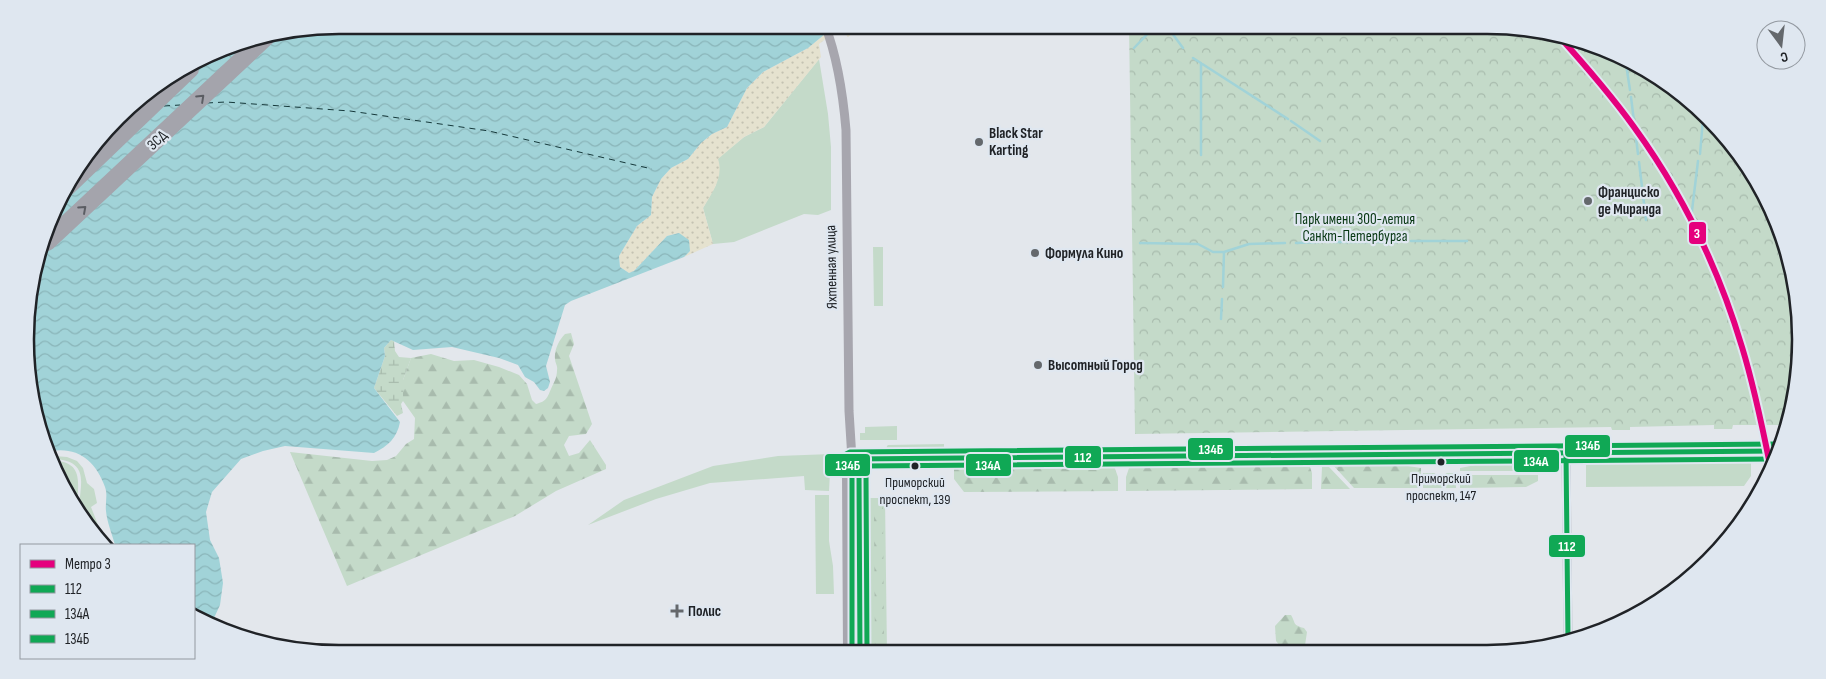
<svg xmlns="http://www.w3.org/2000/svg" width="1826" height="679" viewBox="0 0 1826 679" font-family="'Sofia Sans Condensed',sans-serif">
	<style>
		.grass { fill: #c4dac9 }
		.forest { fill: url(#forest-firs) }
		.wetland { fill: url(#wetland-marsh) }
		.sand { fill: url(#sand-dots) }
		.park { fill: url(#park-crowns) }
		.water { fill: url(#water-waves) }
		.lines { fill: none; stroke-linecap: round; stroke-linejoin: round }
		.stream { stroke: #a1d3d8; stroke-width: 2.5 }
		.ferry { stroke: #15383a; stroke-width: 1; stroke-dasharray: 6 5; stroke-linecap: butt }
		.street { stroke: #a7a6ae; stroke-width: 9 }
		.secondary { stroke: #a7a6ae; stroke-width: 14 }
		.highway { stroke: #a4a4ac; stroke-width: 18 }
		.bus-1-casing { stroke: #dfe7f0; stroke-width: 9 }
		.bus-2-casing { stroke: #dfe7f0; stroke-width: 9 }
		.bus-3-casing { stroke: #dfe7f0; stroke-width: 9 }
		.bus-1 { stroke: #10a855; stroke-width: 5 }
		.bus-2 { stroke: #10a855; stroke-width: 5 }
		.bus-3 { stroke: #10a855; stroke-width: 5 }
		.metro-1-casing { stroke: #dfe7f0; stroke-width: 10 }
		.metro-1 { stroke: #e5007d; stroke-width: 6 }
		.oneway { stroke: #5b5d63 }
		.poi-dot { fill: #64686c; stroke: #dfe7f0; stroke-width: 2 }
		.bus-dot { fill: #202327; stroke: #dfe7f0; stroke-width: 2 }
		.labels { text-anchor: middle; stroke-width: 4.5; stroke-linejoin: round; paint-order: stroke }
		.bus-label { font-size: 14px; fill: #202327; stroke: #dfe7f0 }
		.poi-label { font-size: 15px; font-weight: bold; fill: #202327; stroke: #dfe7f0; text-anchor: start }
		.street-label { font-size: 15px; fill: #202327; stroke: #dfe7f0 }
		.park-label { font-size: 15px; fill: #063611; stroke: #dfe7f0 }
		.rim { fill: none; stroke: #202327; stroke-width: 2.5 }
		.line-badge { stroke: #dfe7f0; stroke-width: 2 }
		.badge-label { font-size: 14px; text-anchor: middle; font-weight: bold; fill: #fff }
	</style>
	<defs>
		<pattern id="forest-firs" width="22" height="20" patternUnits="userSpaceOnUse" patternTransform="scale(1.25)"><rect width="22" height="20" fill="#c4dac9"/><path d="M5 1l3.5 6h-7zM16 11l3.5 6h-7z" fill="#a8bbad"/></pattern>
		<pattern id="wetland-marsh" width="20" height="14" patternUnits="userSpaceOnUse" patternTransform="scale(1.25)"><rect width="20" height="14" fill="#c4dac9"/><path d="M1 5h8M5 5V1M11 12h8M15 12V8" fill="none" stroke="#a8bbad"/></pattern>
		<pattern id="sand-dots" width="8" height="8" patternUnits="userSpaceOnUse" patternTransform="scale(1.25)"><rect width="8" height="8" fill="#e5e2cf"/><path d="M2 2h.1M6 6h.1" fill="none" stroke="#c4c2b2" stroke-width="1.8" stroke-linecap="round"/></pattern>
		<pattern id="park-crowns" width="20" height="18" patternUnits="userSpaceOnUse" patternTransform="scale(1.25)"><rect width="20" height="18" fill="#c4dac9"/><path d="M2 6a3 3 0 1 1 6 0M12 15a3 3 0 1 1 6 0" fill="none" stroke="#a8bbad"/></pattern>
		<pattern id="water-waves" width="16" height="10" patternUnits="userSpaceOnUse" patternTransform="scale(1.25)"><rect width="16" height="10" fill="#a1d3d8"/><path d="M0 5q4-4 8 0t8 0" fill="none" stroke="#8ab5b9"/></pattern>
	</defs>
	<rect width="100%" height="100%" fill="#e3e7ec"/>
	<path class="grass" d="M 819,59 L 828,114 L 831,147 L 831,210 L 818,215 L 804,214 L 734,242 L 713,244 L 703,208 L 716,185 L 717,159 L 744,137 L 764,127 Z
		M 873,247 L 883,247 L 883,306 L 874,306 Z
		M 897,426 L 897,440 L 860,440 L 860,433 L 865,433 L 865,427 Z
		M 944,444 L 944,451 L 886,451 L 887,446 L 888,445 Z
		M 831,454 L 829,491 L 805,490 L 804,476 L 710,483 L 656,499 L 588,525 L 624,500 L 713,466 L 778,456 Z
		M 54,456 L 67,457 L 77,461 L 83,468 L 87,483 L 94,489 L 97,503 L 91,507 L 100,530 C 95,526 87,523 84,519 C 69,502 101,462 55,459 Z
		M 56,461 C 90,463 73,495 79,516 Z
		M 1751,461 L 1751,476 L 1744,486 L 1586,487 L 1586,463 Z
		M 1486,463 L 1538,463 L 1538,471 L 1460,471 L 1460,468 Z
		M 815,495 L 829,495 L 829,541 L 833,566 L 834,594 L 816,594 Z
		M 863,498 L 885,498 L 887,653 L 864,653 Z"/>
	<path class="forest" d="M 571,333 L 574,344 L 569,356 L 592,424 L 586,434 L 569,436 L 564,445 L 569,456 L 579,453 L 590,440 L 606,465 L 606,469 L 556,491 L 515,516 L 347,586 L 290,452 L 372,461 L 387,460 L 396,456 L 406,444 L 414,439 L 415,418 L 403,401 L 403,380 L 411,358 L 431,354 L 454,361 L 474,360 L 499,367 L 519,375 L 527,384 L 532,400 L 536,404 C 547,401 547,398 551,389 C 554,382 557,378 557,370 C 558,366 555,363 555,359 C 554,350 559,340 565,334 Z
		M 1309,464 L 1312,473 L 1312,489 L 1126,491 L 1126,477 L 1130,465 Z
		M 1332,464 L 1395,464 L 1421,468 L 1421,488 L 1354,488 Z
		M 1114,466 L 1118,477 L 1118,491 L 964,492 L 954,479 L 954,467 Z
		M 1322,467 L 1329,467 L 1350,489 L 1321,489 Z
		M 1423,473 L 1435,473 L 1436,477 L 1445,477 L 1446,473 L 1456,473 L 1456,488 L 1423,488 Z
		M 1460,475 L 1538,475 L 1538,481 L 1526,487 L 1460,488 Z
		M 883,506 L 884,653 L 875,653 L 874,507 Z
		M 1285,615 L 1291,615 C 1296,623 1292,625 1304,628 L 1307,632 L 1304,652 L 1285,652 L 1276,641 L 1275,626 Z"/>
	<path class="wetland" d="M 391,340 L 394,341 L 395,351 L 399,357 L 411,358 L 403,380 L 403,401 L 401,404 L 403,413 L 397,416 L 374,388 L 385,356 L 384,348 Z"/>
	<path class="sand" d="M 836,25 L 862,25 L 848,37 L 840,28 L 819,44 L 821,57 L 764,127 L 744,137 L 718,159 C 724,177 712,193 703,208 L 713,244 L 684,257 L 690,251 L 679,233 L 667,236 L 634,271 L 629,273 L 620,267 L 619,256 L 637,226 L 651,215 L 652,197 L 661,179 L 671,168 L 688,159 L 701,143 L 712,134 L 727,127 L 747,88 L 763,72 L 808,48 Z"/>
	<path class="park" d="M 1129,25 L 1487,25 L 1568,36 L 1678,90 L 1759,183 L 1798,299 L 1790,421 L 1789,425 L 1733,425 L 1732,429 L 1714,429 L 1714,425 L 1630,427 L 1630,430 L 1612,430 L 1611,427 L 1135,434 Z"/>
	<path class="water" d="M 340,25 L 836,25 L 808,48 L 763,72 L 747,88 L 727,127 L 712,134 L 701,143 L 688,159 L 671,168 L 661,179 L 652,197 L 651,215 L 637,226 L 619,256 L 620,267 L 629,273 L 634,271 L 667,236 L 679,233 L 689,240 L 690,251 L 684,257 L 571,301 L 565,305 L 546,366 L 550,382 L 548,388 L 544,391 L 540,390 L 534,382 L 525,377 L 518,365 L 499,358 L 452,347 L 413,350 L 391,340 L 384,348 L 385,356 L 374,388 L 400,422 C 397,438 388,446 374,453 L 285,446 L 263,451 L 241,459 L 212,492 L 206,512 L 210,540 L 219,558 L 223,583 L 220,605 L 214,618 L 211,620 L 194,612 L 194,545 L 115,545 C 112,534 107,522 106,511 C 105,503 108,495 105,487 C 96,462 79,447 52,451 L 31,401 L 28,298 L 67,182 L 132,103 L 238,42 Z"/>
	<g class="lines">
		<path class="stream" d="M 1166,25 L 1183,48
			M 1134,48 L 1156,25
			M 1193,58 L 1288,119
			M 1201,63 L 1201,155
			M 1626,64 L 1630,90
			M 1631,97 L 1638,154
			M 1291,121 L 1320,141
			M 1700,154 L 1703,119
			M 1639,162 L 1646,220
			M 1690,227 L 1698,161
			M 1411,241 L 1467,241
			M 1333,242 L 1397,242
			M 1140,243 L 1198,244 L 1213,252 L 1224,252 L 1249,244 L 1285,243
			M 1296,243 L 1319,242
			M 1223,287 L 1224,252
			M 1221,319 L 1222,299"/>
		<path class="ferry" d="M 207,103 L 226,102 L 350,111 L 489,131 L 652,169
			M 164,106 L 180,105
			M 128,108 L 138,107"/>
		<path class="street" d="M 825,25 C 838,59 843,94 846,130 L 849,411 L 852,459
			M 1566,453 L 1568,639"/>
		<path class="secondary" d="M 852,459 L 1776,451
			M 852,459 L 859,474 L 860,653
			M 850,653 L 849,474 L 852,459"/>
		<path class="highway" d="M 65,189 L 190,69
			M 47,242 L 266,37"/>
		<g class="bus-1-casing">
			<path id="bus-1" d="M 1566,453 L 1568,639
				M 852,459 L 1776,451
				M 852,459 L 859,474 L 860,653"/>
		</g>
		<g class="bus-2-casing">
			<path id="bus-2" d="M 867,653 L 866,474 L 864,466 L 1773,459"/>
		</g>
		<g class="bus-3-casing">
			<path id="bus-3" d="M 852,653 L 852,476 L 845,459 L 846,454 L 850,452 L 1776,444"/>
		</g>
		<use href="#bus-1" class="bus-1"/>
		<use href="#bus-2" class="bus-2"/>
		<use href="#bus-3" class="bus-3"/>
		<g class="metro-1-casing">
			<path id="metro-1" d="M 1557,34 C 1584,64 1611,95 1634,127 C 1682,193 1719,270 1742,347 C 1754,386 1762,425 1770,465"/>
		</g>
		<use href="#metro-1" class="metro-1"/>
	</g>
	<defs><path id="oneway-chevron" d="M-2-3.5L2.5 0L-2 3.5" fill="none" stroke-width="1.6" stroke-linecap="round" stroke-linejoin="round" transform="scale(1.25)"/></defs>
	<g class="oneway">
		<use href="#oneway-chevron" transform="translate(201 98) rotate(-43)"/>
		<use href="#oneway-chevron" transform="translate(83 209) rotate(-42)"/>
	</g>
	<g class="poi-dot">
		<circle cx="979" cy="142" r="5"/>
		<circle cx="1588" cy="201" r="5"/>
		<circle cx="1035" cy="253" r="5"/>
		<circle cx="1038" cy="365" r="5"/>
		<path d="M674.5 603.5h5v5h5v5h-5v5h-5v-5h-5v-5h5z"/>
	</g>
	<g class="bus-dot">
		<circle cx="1441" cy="462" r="4.5"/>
		<circle cx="915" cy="466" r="4.5"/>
	</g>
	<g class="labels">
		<g class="bus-label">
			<text x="1441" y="483">Приморский<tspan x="1441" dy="17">проспект, 147</tspan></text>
			<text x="915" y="487">Приморский<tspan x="915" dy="17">проспект, 139</tspan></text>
		</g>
		<g class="poi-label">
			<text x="989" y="138">Black Star<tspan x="989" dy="17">Karting</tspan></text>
			<text x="1598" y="197">Франциско<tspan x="1598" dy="17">де Миранда</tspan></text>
			<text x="1045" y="258">Формула Кино</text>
			<text x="1048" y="370">Высотный Город</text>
			<text x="688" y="616">Полис</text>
		</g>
		<g class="street-label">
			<text transform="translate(157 140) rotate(-43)" y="5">ЗСД</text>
			<text transform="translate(831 267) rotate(-91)" y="5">Яхтенная улица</text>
		</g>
		<g class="park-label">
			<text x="1355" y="224">Парк имени 300-летия<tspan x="1355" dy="17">Санкт-Петербурга</tspan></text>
		</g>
	</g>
	<path d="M0 0H1826V679H0ZM339 34H1487A305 305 0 0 1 1792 339V340A305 305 0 0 1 1487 645H339A305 305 0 0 1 34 340V339A305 305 0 0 1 339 34Z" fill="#dfe7f0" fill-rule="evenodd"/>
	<path class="rim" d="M339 34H1487A305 305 0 0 1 1792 339V340A305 305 0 0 1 1487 645H339A305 305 0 0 1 34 340V339A305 305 0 0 1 339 34Z"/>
	<g class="line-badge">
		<rect x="1688" y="221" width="19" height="24" rx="5" fill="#e5007d"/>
		<rect x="1564" y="434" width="47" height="24" rx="5" fill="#10a855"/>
		<rect x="1187" y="437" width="47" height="24" rx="5" fill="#10a855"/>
		<rect x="1064" y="445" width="38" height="24" rx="5" fill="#10a855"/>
		<rect x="1513" y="449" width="47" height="24" rx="5" fill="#10a855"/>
		<rect x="965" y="453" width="47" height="24" rx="5" fill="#10a855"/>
		<rect x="824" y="453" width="47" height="24" rx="5" fill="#10a855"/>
		<rect x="1548" y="534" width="38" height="24" rx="5" fill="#10a855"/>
	</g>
	<g class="badge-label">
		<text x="1697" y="238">3</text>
		<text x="1588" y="450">134Б</text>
		<text x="1211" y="454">134Б</text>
		<text x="1083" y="462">112</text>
		<text x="1536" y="466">134А</text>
		<text x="988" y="470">134А</text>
		<text x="848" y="470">134Б</text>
		<text x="1567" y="551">112</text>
	</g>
	<rect x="20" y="544" width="175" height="115" fill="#dfe7f0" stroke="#9399a0"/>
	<rect x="30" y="560" width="25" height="8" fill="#e5007d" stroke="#9399a0"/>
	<text x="65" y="569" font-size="15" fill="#202327">Метро 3</text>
	<rect x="30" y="585" width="25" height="8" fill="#10a855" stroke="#9399a0"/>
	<text x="65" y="594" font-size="15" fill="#202327">112</text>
	<rect x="30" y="610" width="25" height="8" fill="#10a855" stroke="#9399a0"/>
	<text x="65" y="619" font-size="15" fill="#202327">134А</text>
	<rect x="30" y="635" width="25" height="8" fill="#10a855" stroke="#9399a0"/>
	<text x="65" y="644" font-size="15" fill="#202327">134Б</text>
	<g transform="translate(1781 45) rotate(165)"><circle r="24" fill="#dfe7f0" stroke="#9399a0"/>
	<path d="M0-4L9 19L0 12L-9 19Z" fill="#64686c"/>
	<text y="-8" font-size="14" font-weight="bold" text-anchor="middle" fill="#202327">С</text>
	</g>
</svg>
